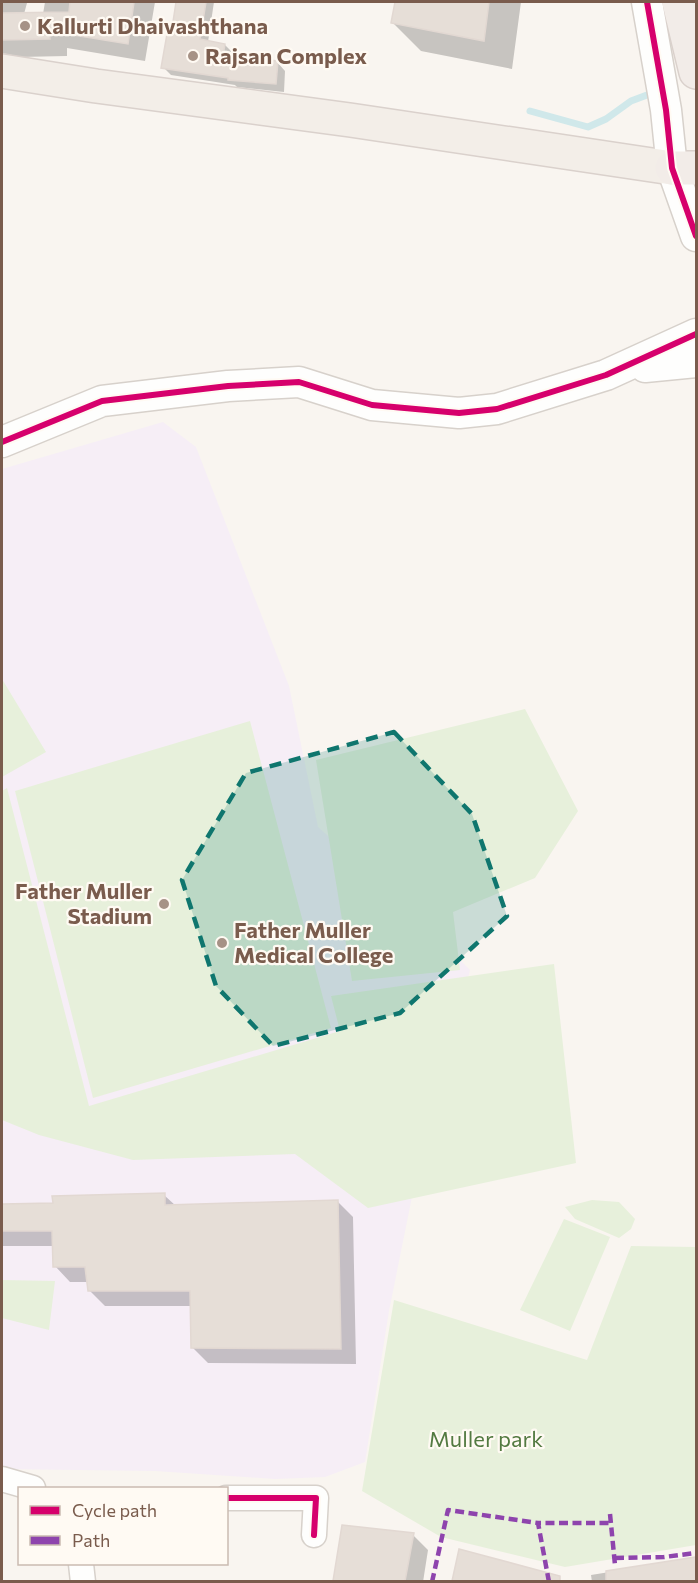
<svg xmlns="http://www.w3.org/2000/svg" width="698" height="1583" viewBox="0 0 698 1583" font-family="Commissioner,sans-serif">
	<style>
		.education { fill: #f6eef6 }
		.green { fill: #e7f0db }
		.shadow { fill: #0003 }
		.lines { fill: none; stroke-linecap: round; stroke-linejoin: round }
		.stream { stroke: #d0e8ea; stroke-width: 7 }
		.building { fill: #e6ded7; stroke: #e2d8d2; stroke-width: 1.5 }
		.minor-casing { stroke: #d7d1cb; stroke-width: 27 }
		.tertiary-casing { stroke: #d7d1cb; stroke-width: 33 }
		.primary-casing { stroke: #dad1cc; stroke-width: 36 }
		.trunk-casing { stroke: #dad1cc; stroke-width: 36 }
		.minor { stroke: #fefefd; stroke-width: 24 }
		.tertiary { stroke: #fefefd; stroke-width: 30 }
		.primary { stroke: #f3eee8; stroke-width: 33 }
		.trunk { stroke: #f2ece8; stroke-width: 33 }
		.quiet { stroke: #8e44ad; stroke-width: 4.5; stroke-dasharray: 9 4.5; stroke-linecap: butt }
		.cycleway-casing { stroke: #fffaf3; stroke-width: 10 }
		.cycleway { stroke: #d6006c; stroke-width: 6 }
		.marked { fill: #0f766e; fill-opacity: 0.2; stroke: #0f766e; stroke-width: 4.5; stroke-dasharray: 12 8; stroke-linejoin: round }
		.poi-dot { fill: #a69286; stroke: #fffaf3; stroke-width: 2 }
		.labels { text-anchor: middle; stroke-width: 4.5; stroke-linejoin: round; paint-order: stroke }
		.poi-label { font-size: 22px; font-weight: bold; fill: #7a5c4d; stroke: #fffaf3; text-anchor: start }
		.park-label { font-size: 22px; fill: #537a41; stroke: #fffaf3 }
	</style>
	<rect width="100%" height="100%" fill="#f9f5f0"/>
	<path class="education" d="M 163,422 L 196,447 L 289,686 L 318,827 L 417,916 L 470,970 L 417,1172 L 389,1311 L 365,1462 L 325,1477 L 275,1479 L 155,1471 L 2,1469 L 2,469 Z"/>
	<path class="green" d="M 2,679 L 46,752 L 2,777 Z
		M 525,709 L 578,811 L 535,878 L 453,912 L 460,970 L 352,981 L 316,760 Z
		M 250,721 L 331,1028 L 93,1098 L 15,791 Z
		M 7,788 L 89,1106 L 340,1031 L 331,996 L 554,964 L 576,1163 L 368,1208 L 295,1154 L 133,1160 L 39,1135 L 2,1120 L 2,791 Z
		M 592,1200 L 619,1202 L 635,1219 L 631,1229 L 619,1238 L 575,1219 L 565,1207 Z
		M 564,1219 L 610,1237 L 570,1331 L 520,1310 Z
		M 631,1246 L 696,1247 L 696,1545 L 565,1567 L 441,1537 L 362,1491 L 394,1300 L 587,1360 Z
		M 2,1280 L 55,1281 L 49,1330 L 2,1318 Z"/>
	<path class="shadow" d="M 2,2 L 25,2 L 27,3 L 24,14 L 43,14 L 45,2 L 155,2 L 145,61 L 67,48 L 67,56 L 19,57 L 17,56 L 2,53 Z
		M 177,2 L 214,2 L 208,42 L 225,45 L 233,53 L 232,58 L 277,62 L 285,71 L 284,92 L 237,87 L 235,85 L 171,75 L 163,67 L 172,36 Z
		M 397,2 L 521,2 L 512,69 L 421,51 L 393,23 Z
		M 164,1195 L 176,1206 L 337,1201 L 353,1217 L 356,1364 L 208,1363 L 192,1347 L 192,1306 L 105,1306 L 89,1290 L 88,1282 L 70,1282 L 55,1266 L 54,1246 L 2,1246 L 2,1206 L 54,1205 Z
		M 344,1527 L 413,1535 L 428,1550 L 423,1582 L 335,1582 Z
		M 460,1551 L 535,1571 L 546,1582 L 453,1582 Z
		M 696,1558 L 696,1582 L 592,1582 L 591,1575 Z"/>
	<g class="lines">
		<path class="stream" d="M 530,111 L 588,127 L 606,119 L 631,101 L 647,95"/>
	</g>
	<path class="building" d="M 70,2 L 134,2 L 128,44 L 49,31 L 50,39 L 2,40 L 2,13 L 69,12 Z
		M 176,2 L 206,2 L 200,39 L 225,44 L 223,56 L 278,61 L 276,84 L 228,80 L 228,78 L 161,68 L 167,34 L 171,35 Z
		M 395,2 L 489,2 L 484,41 L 391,23 Z
		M 165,1193 L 165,1205 L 338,1200 L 341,1349 L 191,1348 L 190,1291 L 88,1291 L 85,1267 L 53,1267 L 52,1231 L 2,1231 L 2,1204 L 53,1203 L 52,1196 Z
		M 342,1525 L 414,1533 L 405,1581 L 333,1581 Z
		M 459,1549 L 560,1576 L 560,1581 L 452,1581 Z
		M 696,1557 L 696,1581 L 606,1581 L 606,1571 Z"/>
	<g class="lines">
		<g class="minor-casing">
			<path id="minor" d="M 2,1479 L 33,1488
				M 226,1498 L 316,1498 L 314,1535
				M 81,1564 L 83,1582"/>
		</g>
		<g class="tertiary-casing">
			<path id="tertiary" d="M 647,2 L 666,110 L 672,168 L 696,236
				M 645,367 L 696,362
				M 2,442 L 102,401 L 228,386 L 299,382 L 372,405 L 459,413 L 497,409 L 606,375 L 696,334"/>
		</g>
		<g class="primary-casing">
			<path id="primary" d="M 2,71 L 96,86 L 350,120 L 672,168"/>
		</g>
		<g class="trunk-casing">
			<path id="trunk" d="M 679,2 L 696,72
				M 672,168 L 696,168"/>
		</g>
		<use href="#minor" class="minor"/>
		<use href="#tertiary" class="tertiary"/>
		<use href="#primary" class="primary"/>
		<use href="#trunk" class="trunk"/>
		<path class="quiet" d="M 610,1514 L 615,1565
			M 615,1558 L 664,1557 L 696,1553
			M 432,1582 L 448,1510 L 538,1523
			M 549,1582 L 538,1523 L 610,1523"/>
		<g class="cycleway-casing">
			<path id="cycleway" d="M 647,2 L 666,110 L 672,168 L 696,236
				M 2,442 L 102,401 L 228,386 L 299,382 L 372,405 L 459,413 L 497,409 L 606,375 L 696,334
				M 226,1498 L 316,1498 L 314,1535"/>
		</g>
		<use href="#cycleway" class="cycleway"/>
	</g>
	<path class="marked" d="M 394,732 L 472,814 L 507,916 L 400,1013 L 273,1046 L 216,986 L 182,880 L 246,773 Z"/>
	<g class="poi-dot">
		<circle cx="25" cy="26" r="6"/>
		<circle cx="193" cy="56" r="6"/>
		<circle cx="164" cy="904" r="6"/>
		<circle cx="222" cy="943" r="6"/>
	</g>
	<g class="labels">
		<g class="poi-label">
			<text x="37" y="34">Kallurti Dhaivashthana</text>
			<text x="205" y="64">Rajsan Complex</text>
			<text x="152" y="899" text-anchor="end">Father Muller<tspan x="152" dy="25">Stadium</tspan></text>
			<text x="234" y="938">Father Muller<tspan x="234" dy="25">Medical College</tspan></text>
		</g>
		<g class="park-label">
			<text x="486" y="1447">Muller park</text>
		</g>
	</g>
	<rect width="698" height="1583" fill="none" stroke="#7a5c4d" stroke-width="6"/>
	<rect x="18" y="1487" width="210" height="78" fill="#fffaf3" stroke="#cabbb1" stroke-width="1.5"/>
	<rect x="30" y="1506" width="30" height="9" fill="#d6006c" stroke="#cabbb1" stroke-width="1.5"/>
	<text x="72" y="1517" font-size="18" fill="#7a5c4d">Cycle path</text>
	<rect x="30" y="1536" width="30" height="9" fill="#8e44ad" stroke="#cabbb1" stroke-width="1.5"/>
	<text x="72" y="1547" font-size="18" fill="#7a5c4d">Path</text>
</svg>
